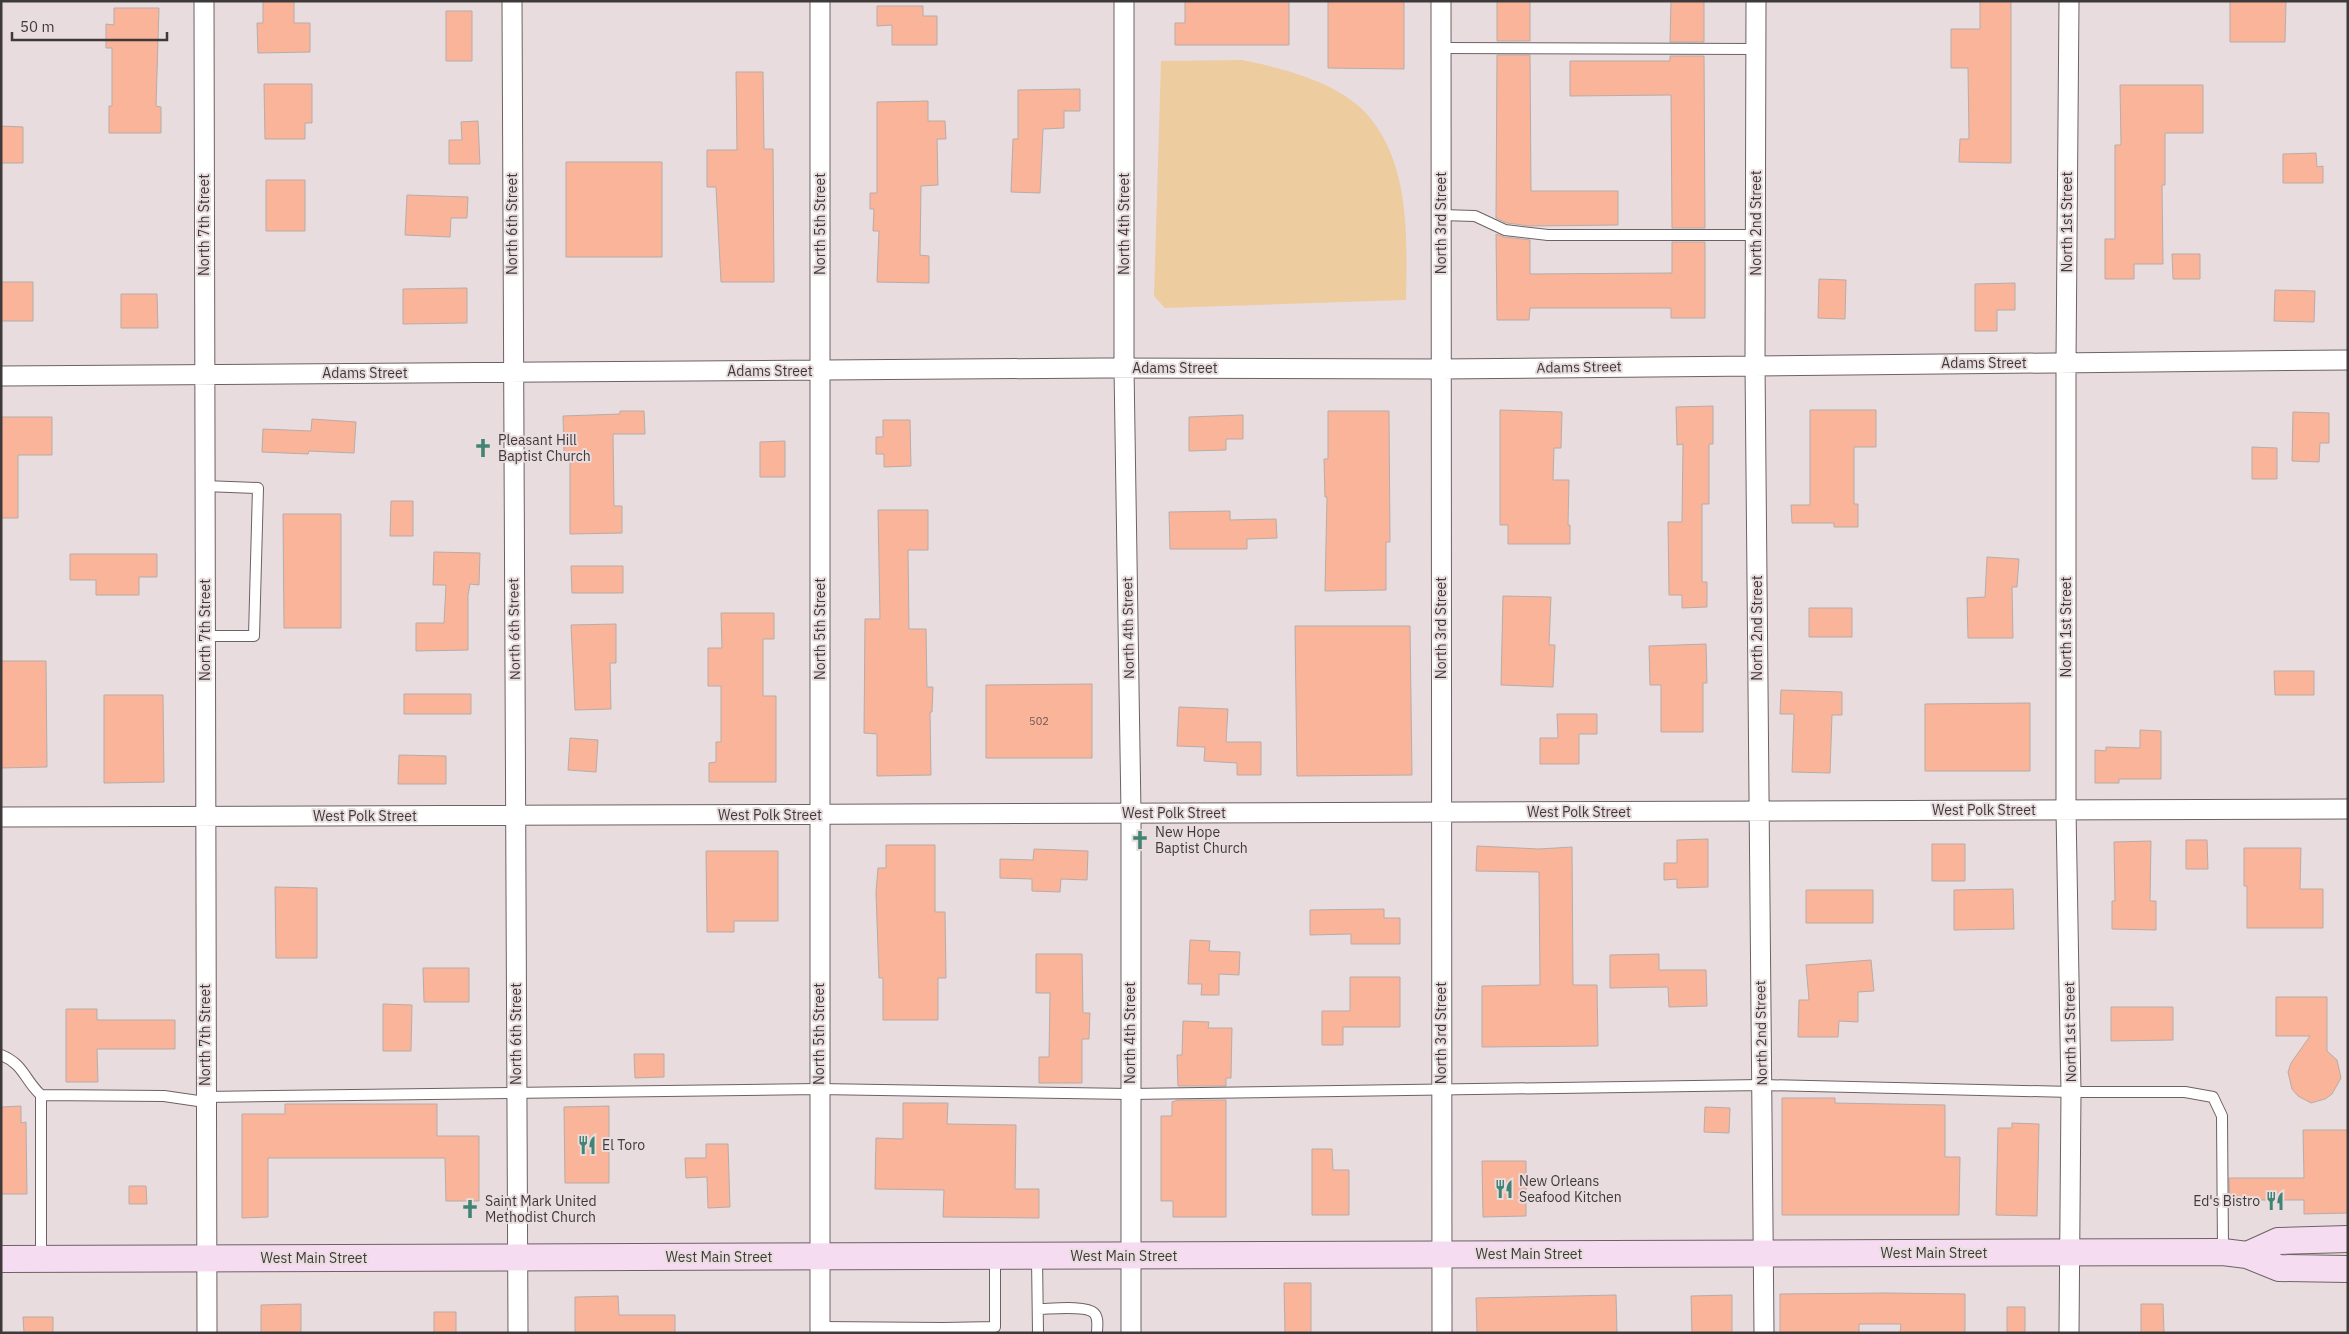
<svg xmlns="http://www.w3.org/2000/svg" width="2349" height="1334" viewBox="0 0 2349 1334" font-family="'IBM Plex Sans',sans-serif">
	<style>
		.green { fill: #edcca0 }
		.building { fill: #fab49a; stroke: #b7aca8 }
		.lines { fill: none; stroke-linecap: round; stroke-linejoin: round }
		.service-casing { stroke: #6d6263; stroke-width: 12 }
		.minor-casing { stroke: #6d6263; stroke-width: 21 }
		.secondary-casing { stroke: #6d6263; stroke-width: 28 }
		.service { stroke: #fff; stroke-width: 10 }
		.minor { stroke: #fff; stroke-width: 19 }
		.secondary { stroke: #f6dcf1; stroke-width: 26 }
		.labels { text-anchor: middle; stroke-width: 4; stroke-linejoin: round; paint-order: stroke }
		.number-label { font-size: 11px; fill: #6e5852 }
		.street-label { font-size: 14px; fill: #3f3a3a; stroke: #e9dcde }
		.poi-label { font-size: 14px; fill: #3f3a3a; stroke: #e9dcde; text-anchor: start }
	</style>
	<rect width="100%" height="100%" fill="#e9dcde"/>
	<path class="green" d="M 1242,60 C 1282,68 1334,81 1364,111 C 1411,160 1407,238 1406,300 L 1165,308 L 1154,296 L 1161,61 Z"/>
	<path class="building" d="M 263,1 L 294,1 L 294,23 L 310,23 L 310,52 L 258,53 L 257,23 L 263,23 Z
		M 1185,1 L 1289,1 L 1289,45 L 1175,45 L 1175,23 L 1185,23 Z
		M 1328,1 L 1404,1 L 1404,69 L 1328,68 Z
		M 1497,1 L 1530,1 L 1530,41 L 1497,41 Z
		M 1671,1 L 1704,1 L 1704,42 L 1670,42 Z
		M 1980,1 L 2011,1 L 2011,163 L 1959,162 L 1960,139 L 1969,139 L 1968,68 L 1951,68 L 1951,29 L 1980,29 Z
		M 2230,1 L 2286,1 L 2285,42 L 2230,42 Z
		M 877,6 L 923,6 L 923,16 L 937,16 L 937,45 L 892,45 L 892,25 L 877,26 Z
		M 114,8 L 159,8 L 156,106 L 161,107 L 161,133 L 109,133 L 109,106 L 112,106 L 112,48 L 106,48 L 106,24 L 114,25 Z
		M 446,11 L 472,11 L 472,61 L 446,61 Z
		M 1497,55 L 1530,55 L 1531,191 L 1618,191 L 1618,225 L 1530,226 L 1507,223 L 1496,218 Z
		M 1670,56 L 1704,56 L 1705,228 L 1672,228 L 1671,95 L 1570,96 L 1570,61 L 1670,61 Z
		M 736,72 L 763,72 L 764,149 L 773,149 L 774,282 L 721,282 L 716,187 L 707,187 L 707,150 L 737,150 Z
		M 264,84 L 312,84 L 312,123 L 305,123 L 305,139 L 265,139 Z
		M 2120,85 L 2203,85 L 2203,133 L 2165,133 L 2165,185 L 2162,185 L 2163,264 L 2134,264 L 2134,279 L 2105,279 L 2105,239 L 2115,239 L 2115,145 L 2121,145 Z
		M 1080,89 L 1080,111 L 1064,111 L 1064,128 L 1043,129 L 1040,193 L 1011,192 L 1013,139 L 1018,139 L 1018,90 Z
		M 928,101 L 928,121 L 945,121 L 946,139 L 937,139 L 938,185 L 921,186 L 920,255 L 929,256 L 929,283 L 877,282 L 879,231 L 873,231 L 874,209 L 870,209 L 870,193 L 877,193 L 877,102 Z
		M 478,121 L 480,164 L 449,164 L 449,140 L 462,140 L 461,122 Z
		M 1,126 L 23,127 L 23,163 L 1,163 Z
		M 2316,153 L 2317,167 L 2323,166 L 2323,183 L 2283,183 L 2283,154 Z
		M 566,162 L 662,162 L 662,257 L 566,257 Z
		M 266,180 L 305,180 L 305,231 L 266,231 Z
		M 407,195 L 468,197 L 467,218 L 451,218 L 450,237 L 405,235 Z
		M 1496,234 L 1504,237 L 1530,240 L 1530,274 L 1672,273 L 1672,242 L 1705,242 L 1705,318 L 1671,318 L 1671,308 L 1530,308 L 1529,320 L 1497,320 Z
		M 2172,254 L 2200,254 L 2200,279 L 2173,279 Z
		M 1819,279 L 1846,280 L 1845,319 L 1818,318 Z
		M 1,282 L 33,282 L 33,321 L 1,321 Z
		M 2015,283 L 2015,310 L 1997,310 L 1997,331 L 1975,331 L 1975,284 Z
		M 467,288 L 467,323 L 403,324 L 403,289 Z
		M 2275,290 L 2315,291 L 2314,322 L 2274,321 Z
		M 121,294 L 157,294 L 158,328 L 121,328 Z
		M 1713,406 L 1713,444 L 1709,444 L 1709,504 L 1702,504 L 1702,582 L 1707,582 L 1707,607 L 1682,608 L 1682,595 L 1669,595 L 1668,522 L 1682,522 L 1683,444 L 1677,445 L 1676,407 Z
		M 1500,410 L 1562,412 L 1561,448 L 1554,448 L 1553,480 L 1569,480 L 1568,525 L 1570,525 L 1570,544 L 1508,544 L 1508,525 L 1500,525 Z
		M 1810,410 L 1876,410 L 1876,447 L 1854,447 L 1854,504 L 1858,504 L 1858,527 L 1834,527 L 1834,523 L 1792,523 L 1791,505 L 1810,505 Z
		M 620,411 L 644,411 L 645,434 L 613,434 L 614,506 L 622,506 L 622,533 L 570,534 L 570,452 L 564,453 L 563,416 L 620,414 Z
		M 1328,411 L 1389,411 L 1390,542 L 1386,542 L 1386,590 L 1325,591 L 1327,497 L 1325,497 L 1324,459 L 1328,459 Z
		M 2293,412 L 2329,413 L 2329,443 L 2320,443 L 2319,462 L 2292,461 Z
		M 1243,415 L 1243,439 L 1226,439 L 1226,450 L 1189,451 L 1189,417 Z
		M 1,417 L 52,417 L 52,455 L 18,455 L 18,518 L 1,518 Z
		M 312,419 L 356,422 L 354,453 L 309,451 L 308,454 L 262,452 L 263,429 L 311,431 Z
		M 883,420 L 910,420 L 911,466 L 884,467 L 884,454 L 876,454 L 876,437 L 883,437 Z
		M 785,441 L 785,477 L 760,477 L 760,442 Z
		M 2252,447 L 2277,448 L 2277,479 L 2252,479 Z
		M 391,501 L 413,501 L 413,536 L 390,536 Z
		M 878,510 L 928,510 L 928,550 L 908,550 L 909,629 L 926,629 L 927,687 L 933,687 L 932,712 L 930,712 L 931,775 L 877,776 L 877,734 L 864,733 L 865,619 L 880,619 Z
		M 1230,511 L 1230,520 L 1276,519 L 1277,538 L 1247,539 L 1247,549 L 1170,549 L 1169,512 Z
		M 283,514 L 341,514 L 341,628 L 284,628 Z
		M 434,552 L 480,553 L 479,585 L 470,584 L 468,595 L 468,650 L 416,651 L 416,623 L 444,623 L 446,585 L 433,585 Z
		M 70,554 L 157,554 L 157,577 L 139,577 L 139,595 L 96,595 L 96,580 L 70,580 Z
		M 1987,557 L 2019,559 L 2017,587 L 2012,587 L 2013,638 L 1968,638 L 1967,598 L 1985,597 Z
		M 571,566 L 623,566 L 623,593 L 572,593 Z
		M 1503,596 L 1551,597 L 1549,645 L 1555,645 L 1553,687 L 1501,685 Z
		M 1809,608 L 1852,608 L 1852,637 L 1809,637 Z
		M 721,613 L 774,613 L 774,639 L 763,639 L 763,696 L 776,696 L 776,782 L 709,782 L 709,763 L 716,762 L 716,742 L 721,742 L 721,686 L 708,686 L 708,648 L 722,648 Z
		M 616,624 L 616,663 L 610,663 L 611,709 L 575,710 L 571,625 Z
		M 1295,626 L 1410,626 L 1412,775 L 1297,776 Z
		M 1706,644 L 1707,683 L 1703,683 L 1703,732 L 1661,732 L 1661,685 L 1650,685 L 1649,646 Z
		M 1,661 L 46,661 L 47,767 L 1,768 Z
		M 2274,671 L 2314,671 L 2314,695 L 2275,695 Z
		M 1092,684 L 1092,758 L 986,758 L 986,685 Z
		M 1781,690 L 1842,692 L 1842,715 L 1832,715 L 1830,773 L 1792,772 L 1794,714 L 1780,714 Z
		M 404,694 L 471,694 L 471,714 L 404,714 Z
		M 104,695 L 163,695 L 164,782 L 104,783 Z
		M 2030,703 L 2030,771 L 1925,771 L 1925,704 Z
		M 1179,707 L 1228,709 L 1226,742 L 1261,742 L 1261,775 L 1237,775 L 1237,763 L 1204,761 L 1205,747 L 1177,746 Z
		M 1557,714 L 1597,714 L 1597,734 L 1579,734 L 1579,764 L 1540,764 L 1540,738 L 1558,738 Z
		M 2140,730 L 2161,731 L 2161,779 L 2119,779 L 2119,783 L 2095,783 L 2095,750 L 2106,751 L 2106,747 L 2140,748 Z
		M 570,738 L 598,740 L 596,772 L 568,770 Z
		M 399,755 L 446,756 L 446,784 L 398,784 Z
		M 1708,839 L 1708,887 L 1677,888 L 1677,879 L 1664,880 L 1664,863 L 1677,863 L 1677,840 Z
		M 2186,840 L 2207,840 L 2208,869 L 2186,869 Z
		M 2151,841 L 2150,901 L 2156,901 L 2156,930 L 2112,929 L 2112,901 L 2115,901 L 2114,842 Z
		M 1932,844 L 1965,844 L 1965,881 L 1932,881 Z
		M 886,845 L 935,845 L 935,912 L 945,912 L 946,978 L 938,978 L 938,1020 L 883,1020 L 883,978 L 879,978 L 876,892 L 878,868 L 886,868 Z
		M 1477,846 L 1539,849 L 1572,847 L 1573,985 L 1597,985 L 1598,1046 L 1482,1047 L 1482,986 L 1540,985 L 1539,872 L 1476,871 Z
		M 2244,848 L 2301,848 L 2300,889 L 2323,889 L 2323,928 L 2247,928 L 2247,886 L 2244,886 Z
		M 1034,849 L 1088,851 L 1087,880 L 1061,879 L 1060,892 L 1032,891 L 1032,879 L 1000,878 L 1000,859 L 1033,860 Z
		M 706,851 L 778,851 L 778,921 L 734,921 L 734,932 L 707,932 Z
		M 275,887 L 317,888 L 317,958 L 276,958 Z
		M 2013,889 L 2014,929 L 1954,930 L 1954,890 Z
		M 1806,890 L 1873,890 L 1873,923 L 1806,923 Z
		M 1384,909 L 1384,918 L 1400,918 L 1400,944 L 1351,944 L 1351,934 L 1310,935 L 1310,910 Z
		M 1190,940 L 1210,941 L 1209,951 L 1240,952 L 1239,975 L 1219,974 L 1219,995 L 1201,995 L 1202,984 L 1188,984 Z
		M 1036,954 L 1082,954 L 1083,1013 L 1090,1013 L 1089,1039 L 1082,1039 L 1082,1083 L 1039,1083 L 1039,1057 L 1049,1057 L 1050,993 L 1036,993 Z
		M 1659,954 L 1659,970 L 1706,970 L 1707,1006 L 1669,1007 L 1668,987 L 1610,988 L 1610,955 Z
		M 1871,960 L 1874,991 L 1858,992 L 1858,1022 L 1839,1021 L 1838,1037 L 1798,1037 L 1799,1000 L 1809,1000 L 1806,965 Z
		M 423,968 L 469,968 L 469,1002 L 424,1002 Z
		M 1350,977 L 1400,977 L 1400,1027 L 1343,1027 L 1343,1045 L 1322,1045 L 1322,1011 L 1350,1011 Z
		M 2276,997 L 2327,997 L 2327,1051 L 2337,1060 L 2341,1078 L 2332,1094 L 2325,1099 L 2311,1103 L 2298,1096 L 2292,1089 L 2288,1072 L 2291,1063 L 2310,1036 L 2276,1036 Z
		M 383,1004 L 412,1005 L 411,1051 L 383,1051 Z
		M 2111,1007 L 2173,1007 L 2173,1040 L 2111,1041 Z
		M 66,1009 L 97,1009 L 97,1020 L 175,1020 L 175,1049 L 97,1049 L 98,1082 L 66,1082 Z
		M 1183,1021 L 1209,1022 L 1208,1028 L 1232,1028 L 1231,1078 L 1226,1078 L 1226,1086 L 1178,1086 L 1177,1055 L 1182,1055 Z
		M 634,1054 L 664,1054 L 664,1077 L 635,1078 Z
		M 1782,1098 L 1835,1098 L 1835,1103 L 1945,1105 L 1945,1157 L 1960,1157 L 1959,1215 L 1782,1215 Z
		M 1178,1100 L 1226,1100 L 1226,1217 L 1173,1217 L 1173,1201 L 1161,1201 L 1161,1116 L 1172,1116 L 1172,1102 Z
		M 903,1103 L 948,1103 L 947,1124 L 1016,1125 L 1015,1189 L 1039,1189 L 1039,1218 L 943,1217 L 944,1190 L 875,1189 L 876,1138 L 903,1139 Z
		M 285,1104 L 437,1104 L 437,1136 L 479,1136 L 479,1201 L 446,1201 L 445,1158 L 268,1158 L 268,1217 L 242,1218 L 242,1114 L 285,1114 Z
		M 21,1106 L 21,1123 L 26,1122 L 27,1194 L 1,1194 L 1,1107 Z
		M 609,1106 L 609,1183 L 565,1183 L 564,1107 Z
		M 1705,1107 L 1730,1108 L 1729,1133 L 1704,1132 Z
		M 2012,1123 L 2039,1124 L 2037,1216 L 1996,1215 L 1998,1128 L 2012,1128 Z
		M 2303,1130 L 2348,1130 L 2348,1213 L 2304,1214 L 2304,1200 L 2230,1200 L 2229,1178 L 2304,1178 Z
		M 706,1144 L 728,1144 L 730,1207 L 708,1208 L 707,1177 L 686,1178 L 685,1158 L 706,1158 Z
		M 1312,1149 L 1332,1149 L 1333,1170 L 1349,1170 L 1349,1215 L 1312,1215 Z
		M 1482,1161 L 1526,1161 L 1526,1216 L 1483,1217 Z
		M 129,1186 L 146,1186 L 147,1204 L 129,1204 Z
		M 1284,1283 L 1311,1283 L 1311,1333 L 1285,1333 Z
		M 1886,1293 L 1965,1294 L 1965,1333 L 1900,1333 L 1901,1324 L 1859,1324 L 1859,1333 L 1780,1333 L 1780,1294 Z
		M 1616,1295 L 1617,1333 L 1477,1333 L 1476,1298 Z
		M 1732,1295 L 1732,1333 L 1692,1333 L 1691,1296 Z
		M 618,1296 L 619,1315 L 675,1315 L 675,1333 L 575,1333 L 575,1297 Z
		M 301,1304 L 301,1333 L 261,1333 L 261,1305 Z
		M 2141,1304 L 2163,1304 L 2164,1333 L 2141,1333 Z
		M 2007,1307 L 2025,1307 L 2025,1333 L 2007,1333 Z
		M 434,1312 L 456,1312 L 456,1333 L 434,1333 Z
		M 23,1317 L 53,1317 L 53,1333 L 24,1333 Z"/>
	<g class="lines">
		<g class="service-casing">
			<path id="service" d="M 1441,48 L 1756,49
				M 1441,215 L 1475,216 L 1505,230 L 1548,235 L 1756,235
				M 204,486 L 258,488 L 254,636 L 205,636
				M 1,1055 C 24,1064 25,1081 41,1095 L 164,1096 L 205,1102
				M 205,1097 L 819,1089 L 1130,1094 L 1762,1085 L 2071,1092 L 2185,1092 L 2213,1097 L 2222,1116 L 2223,1251
				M 1037,1257 L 1038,1333
				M 41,1259 L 41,1095
				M 1038,1309 C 1050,1309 1086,1305 1094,1313 C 1099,1318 1097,1327 1097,1333
				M 820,1327 L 943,1328
				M 943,1333 L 943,1328 L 995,1327 L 995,1256"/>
		</g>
		<g class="minor-casing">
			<path id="minor" d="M 204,1 L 207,1333
				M 512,1 L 518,1333
				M 1124,1 L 1124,368 L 1131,813 L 1131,1333
				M 1441,1 L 1442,1333
				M 1756,1 L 1755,364 L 1764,1333
				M 1,376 L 1103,368 L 1441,369 L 2348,360
				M 1,817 L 2348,809
				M 820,1333 L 820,1
				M 2069,1333 L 2071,1092 L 2066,810 L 2066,362 L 2069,1"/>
		</g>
		<g class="secondary-casing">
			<path id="secondary" d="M 2247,1255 L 2278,1241 L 2348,1239
				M 1,1259 L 2223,1252 L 2247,1255 L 2279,1268 L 2348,1269"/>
		</g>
		<use href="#service" class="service"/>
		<use href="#minor" class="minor"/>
		<use href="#secondary" class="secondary"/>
	</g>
	<defs>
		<g id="church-bare" transform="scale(1.5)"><path d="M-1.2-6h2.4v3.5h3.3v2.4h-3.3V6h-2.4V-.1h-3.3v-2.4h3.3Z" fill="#428474" stroke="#e9dcde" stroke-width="2.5" paint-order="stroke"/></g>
		<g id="restaurant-bare" transform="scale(1.5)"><path d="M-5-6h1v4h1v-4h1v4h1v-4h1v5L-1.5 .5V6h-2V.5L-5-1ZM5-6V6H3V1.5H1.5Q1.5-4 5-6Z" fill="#428474" stroke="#e9dcde" stroke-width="2.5" paint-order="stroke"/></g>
	</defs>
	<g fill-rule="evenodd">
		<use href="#church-bare" x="483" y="448"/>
		<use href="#church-bare" x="1140" y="840"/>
		<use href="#restaurant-bare" x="587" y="1145"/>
		<use href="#restaurant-bare" x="1504" y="1189"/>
		<use href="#restaurant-bare" x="2275" y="1201"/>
		<use href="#church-bare" x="470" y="1209"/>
	</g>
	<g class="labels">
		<g class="number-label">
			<text x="1039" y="725">502</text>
		</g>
		<g class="street-label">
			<text transform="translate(2067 222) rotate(-90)" y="5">North 1st Street</text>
			<text transform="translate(1441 223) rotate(-90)" y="5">North 3rd Street</text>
			<text transform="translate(1756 223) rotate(-90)" y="5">North 2nd Street</text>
			<text transform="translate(512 224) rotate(-90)" y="5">North 6th Street</text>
			<text transform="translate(820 224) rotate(-90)" y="5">North 5th Street</text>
			<text transform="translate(1124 224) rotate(-90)" y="5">North 4th Street</text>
			<text transform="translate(204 225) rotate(-90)" y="5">North 7th Street</text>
			<text x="1984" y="368">Adams Street</text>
			<text transform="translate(1579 367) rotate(-1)" y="5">Adams Street</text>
			<text x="1175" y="373">Adams Street</text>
			<text x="770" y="376">Adams Street</text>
			<text x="365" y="378">Adams Street</text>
			<text transform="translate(2066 627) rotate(-90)" y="5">North 1st Street</text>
			<text transform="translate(1128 628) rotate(-91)" y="5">North 4th Street</text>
			<text transform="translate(1441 628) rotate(-90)" y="5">North 3rd Street</text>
			<text transform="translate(1757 628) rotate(-90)" y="5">North 2nd Street</text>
			<text transform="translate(514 629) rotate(-91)" y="5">North 6th Street</text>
			<text transform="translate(820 629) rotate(-90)" y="5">North 5th Street</text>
			<text transform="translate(205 630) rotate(-90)" y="5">North 7th Street</text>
			<text x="1984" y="815">West Polk Street</text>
			<text x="1579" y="817">West Polk Street</text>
			<text x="1174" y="818">West Polk Street</text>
			<text x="770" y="820">West Polk Street</text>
			<text x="365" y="821">West Polk Street</text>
			<text transform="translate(2070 1032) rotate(-91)" y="5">North 1st Street</text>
			<text transform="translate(1130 1033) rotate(-90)" y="5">North 4th Street</text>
			<text transform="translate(1441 1033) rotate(-90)" y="5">North 3rd Street</text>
			<text transform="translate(1761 1033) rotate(-91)" y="5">North 2nd Street</text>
			<text transform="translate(516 1034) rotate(-90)" y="5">North 6th Street</text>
			<text transform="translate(819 1034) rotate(-90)" y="5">North 5th Street</text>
			<text transform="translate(205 1035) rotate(-90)" y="5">North 7th Street</text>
			<text x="1934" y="1258">West Main Street</text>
			<text x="1529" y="1259">West Main Street</text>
			<text x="1124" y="1261">West Main Street</text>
			<text x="719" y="1262">West Main Street</text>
			<text x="314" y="1263">West Main Street</text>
		</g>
		<g class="poi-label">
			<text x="498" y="445">Pleasant Hill<tspan x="498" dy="16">Baptist Church</tspan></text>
			<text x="1155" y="837">New Hope<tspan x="1155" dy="16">Baptist Church</tspan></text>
			<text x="602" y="1150">El Toro</text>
			<text x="1519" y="1186">New Orleans<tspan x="1519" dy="16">Seafood Kitchen</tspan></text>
			<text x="485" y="1206">Saint Mark United<tspan x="485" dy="16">Methodist Church</tspan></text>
			<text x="2260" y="1206" text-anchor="end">Ed's Bistro</text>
		</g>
	</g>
	<rect width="2349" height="1334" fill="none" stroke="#3f3a3a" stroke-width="5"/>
	<path d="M12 32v8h155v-8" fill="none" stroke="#3f3a3a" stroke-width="2.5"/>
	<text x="20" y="32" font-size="15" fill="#3f3a3a" stroke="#e9dcde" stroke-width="4" paint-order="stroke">50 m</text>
</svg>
